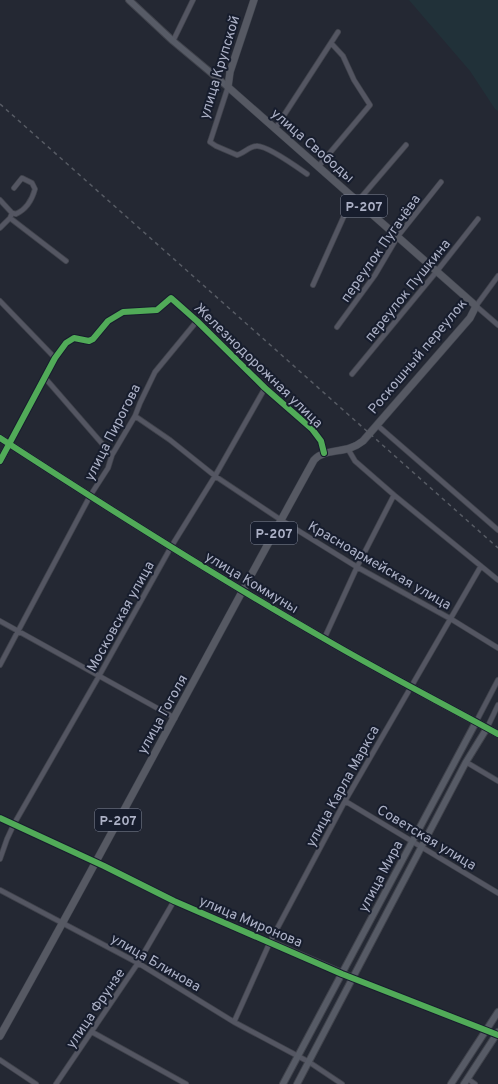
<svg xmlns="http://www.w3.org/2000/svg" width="498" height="1084" viewBox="0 0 498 1084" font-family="Overpass,sans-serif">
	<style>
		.green { fill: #213139 }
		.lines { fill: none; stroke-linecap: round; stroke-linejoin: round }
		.street-casing { stroke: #40434c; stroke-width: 6 }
		.secondary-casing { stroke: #40434c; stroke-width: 8 }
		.primary-casing { stroke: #41454f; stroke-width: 8 }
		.street { stroke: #545662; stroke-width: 4.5 }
		.secondary { stroke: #575b66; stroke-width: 6 }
		.primary { stroke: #565963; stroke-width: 7 }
		.rail { stroke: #575b64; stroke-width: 1.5; stroke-dasharray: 4 4; stroke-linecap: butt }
		.cycleway-casing { stroke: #171d2d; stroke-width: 8 }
		.cycleway { stroke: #51ab58; stroke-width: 6 }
		.labels { text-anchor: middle; stroke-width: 4; stroke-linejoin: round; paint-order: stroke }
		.shield { fill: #171d2d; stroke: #7f8598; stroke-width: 1 }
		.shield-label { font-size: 13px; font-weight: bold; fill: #acb1c6 }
		.street-label { font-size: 14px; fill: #acb1c6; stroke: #171d2d }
	</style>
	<rect width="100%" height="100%" fill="#242833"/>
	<path class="green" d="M 409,0 L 498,0 L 498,111 L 495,109 L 470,71 Z"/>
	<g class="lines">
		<g class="street-casing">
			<path id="street" d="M 173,41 L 193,0
				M 228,87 L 210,142 L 216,146 L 237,155 C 244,153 250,146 257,146 C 268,146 297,167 307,174
				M 275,129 L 338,32
				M 318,167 L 370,105 L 354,80 L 343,56 L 331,43
				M 0,200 L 12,213 L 16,214 C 27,209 32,200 35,189 L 32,183 L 22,178 L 14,188
				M 358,201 L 406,145
				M 12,213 L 10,218 L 66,261
				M 0,228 L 10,218
				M 498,276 L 476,306 L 498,325
				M 313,285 L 353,196
				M 0,301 L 55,358
				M 337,327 L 375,275 L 398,236 L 441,182
				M 352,374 L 437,271 L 478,219
				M 45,378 L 112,455
				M 135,416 L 170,440 L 215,476 L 281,520 L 357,567 L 451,619 L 498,648
				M 377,425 L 498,530
				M 9,444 L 55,358 L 66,343 L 74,338 L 89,341 L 93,339 L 108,321 L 123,312 L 157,310 L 171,298 L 197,321 L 265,388 L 312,429 L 321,441 L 324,453
				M 348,449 L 355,461 L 394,495 L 498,580
				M 0,621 L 175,718
				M 324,639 L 357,567 L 394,495
				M 0,665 L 90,496 L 108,468 L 112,455 L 135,416 L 140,403 L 155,372 L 197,321
				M 476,722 L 498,680
				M 487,728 L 498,705
				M 466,762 L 498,781
				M 345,801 L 498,893
				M 0,818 L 104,866 L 174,901 L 270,942
				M 0,859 L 7,839 L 14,824 L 99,676 L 171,547 L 215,476 L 265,388
				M 0,890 L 138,963 L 234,1022 L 309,1062 L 342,1084
				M 353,978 L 498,1035
				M 234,1022 L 270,942 L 345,801 L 481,566
				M 92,1032 L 186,1084
				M 0,1060 L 36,1084
				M 468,1079 L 475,1084
				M 56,1084 L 138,963 L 174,901"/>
		</g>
		<g class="secondary-casing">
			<path id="secondary" d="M 129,0 L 173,41 L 228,87
				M 0,438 C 106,507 213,575 323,638 C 381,672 440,702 498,734
				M 0,461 L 9,444
				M 270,942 L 353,978
				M 283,1084 L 476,722
				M 297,1084 L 466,762 L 487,728
				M 451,1084 L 498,1012
				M 464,1084 L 498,1032"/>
		</g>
		<g class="primary-casing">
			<path id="primary" d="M 0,1036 C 107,845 208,652 314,460 C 326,447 346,455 363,441 L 470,318 L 476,306 L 228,87 L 230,72 L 254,0"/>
		</g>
		<use href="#street" class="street"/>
		<use href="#secondary" class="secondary"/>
		<use href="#primary" class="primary"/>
		<path class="rail" d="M 0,104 L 498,548"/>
		<g class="cycleway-casing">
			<path id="cycleway" d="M 0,438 C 106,507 213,575 323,638 C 381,672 440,702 498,734
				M 0,461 L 55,358 L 66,343 L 74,338 L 89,341 L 93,339 L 108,321 L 123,312 L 157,310 L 171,298 L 197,321 L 265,388 L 312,429 L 321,441 L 324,453
				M 0,818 L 104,866 L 174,901 L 342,974 L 498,1035"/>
		</g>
		<use href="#cycleway" class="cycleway"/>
	</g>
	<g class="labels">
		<g class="shield">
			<rect x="341" y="195" width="46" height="22" rx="3"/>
			<rect x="251" y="522" width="46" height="22" rx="3"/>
			<rect x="95" y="809" width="46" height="22" rx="3"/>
		</g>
		<g class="shield-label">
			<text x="364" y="211">Р-207</text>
			<text x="274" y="538">Р-207</text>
			<text x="118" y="825">Р-207</text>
		</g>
		<g class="street-label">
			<text transform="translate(219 67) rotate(-73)" y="5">улица Крупской</text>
			<text transform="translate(313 145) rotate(41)" y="5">улица Свободы</text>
			<text transform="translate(380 248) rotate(-55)" y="5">переулок Пугачёва</text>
			<text transform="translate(407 290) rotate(-51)" y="5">переулок Пушкина</text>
			<text transform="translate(417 356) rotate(-50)" y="5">Роскошный переулок</text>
			<text transform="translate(259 365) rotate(44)" y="5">Железнодорожная улица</text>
			<text transform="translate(112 432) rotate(-63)" y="5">улица Пирогова</text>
			<text transform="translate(380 565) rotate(30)" y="5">Красноармейская улица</text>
			<text transform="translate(252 582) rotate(31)" y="5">улица Коммуны</text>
			<text transform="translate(120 616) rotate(-61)" y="5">Московская улица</text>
			<text transform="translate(162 714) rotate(-61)" y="5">улица Гоголя</text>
			<text transform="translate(342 786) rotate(-61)" y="5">улица Карла Маркса</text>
			<text transform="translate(427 837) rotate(31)" y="5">Советская улица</text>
			<text transform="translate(380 876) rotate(-62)" y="5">улица Мира</text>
			<text transform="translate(251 921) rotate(23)" y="5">улица Миронова</text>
			<text transform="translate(156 962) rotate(30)" y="5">улица Блинова</text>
			<text transform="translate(95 1008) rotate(-56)" y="5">улица Фрунзе</text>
		</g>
	</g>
</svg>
